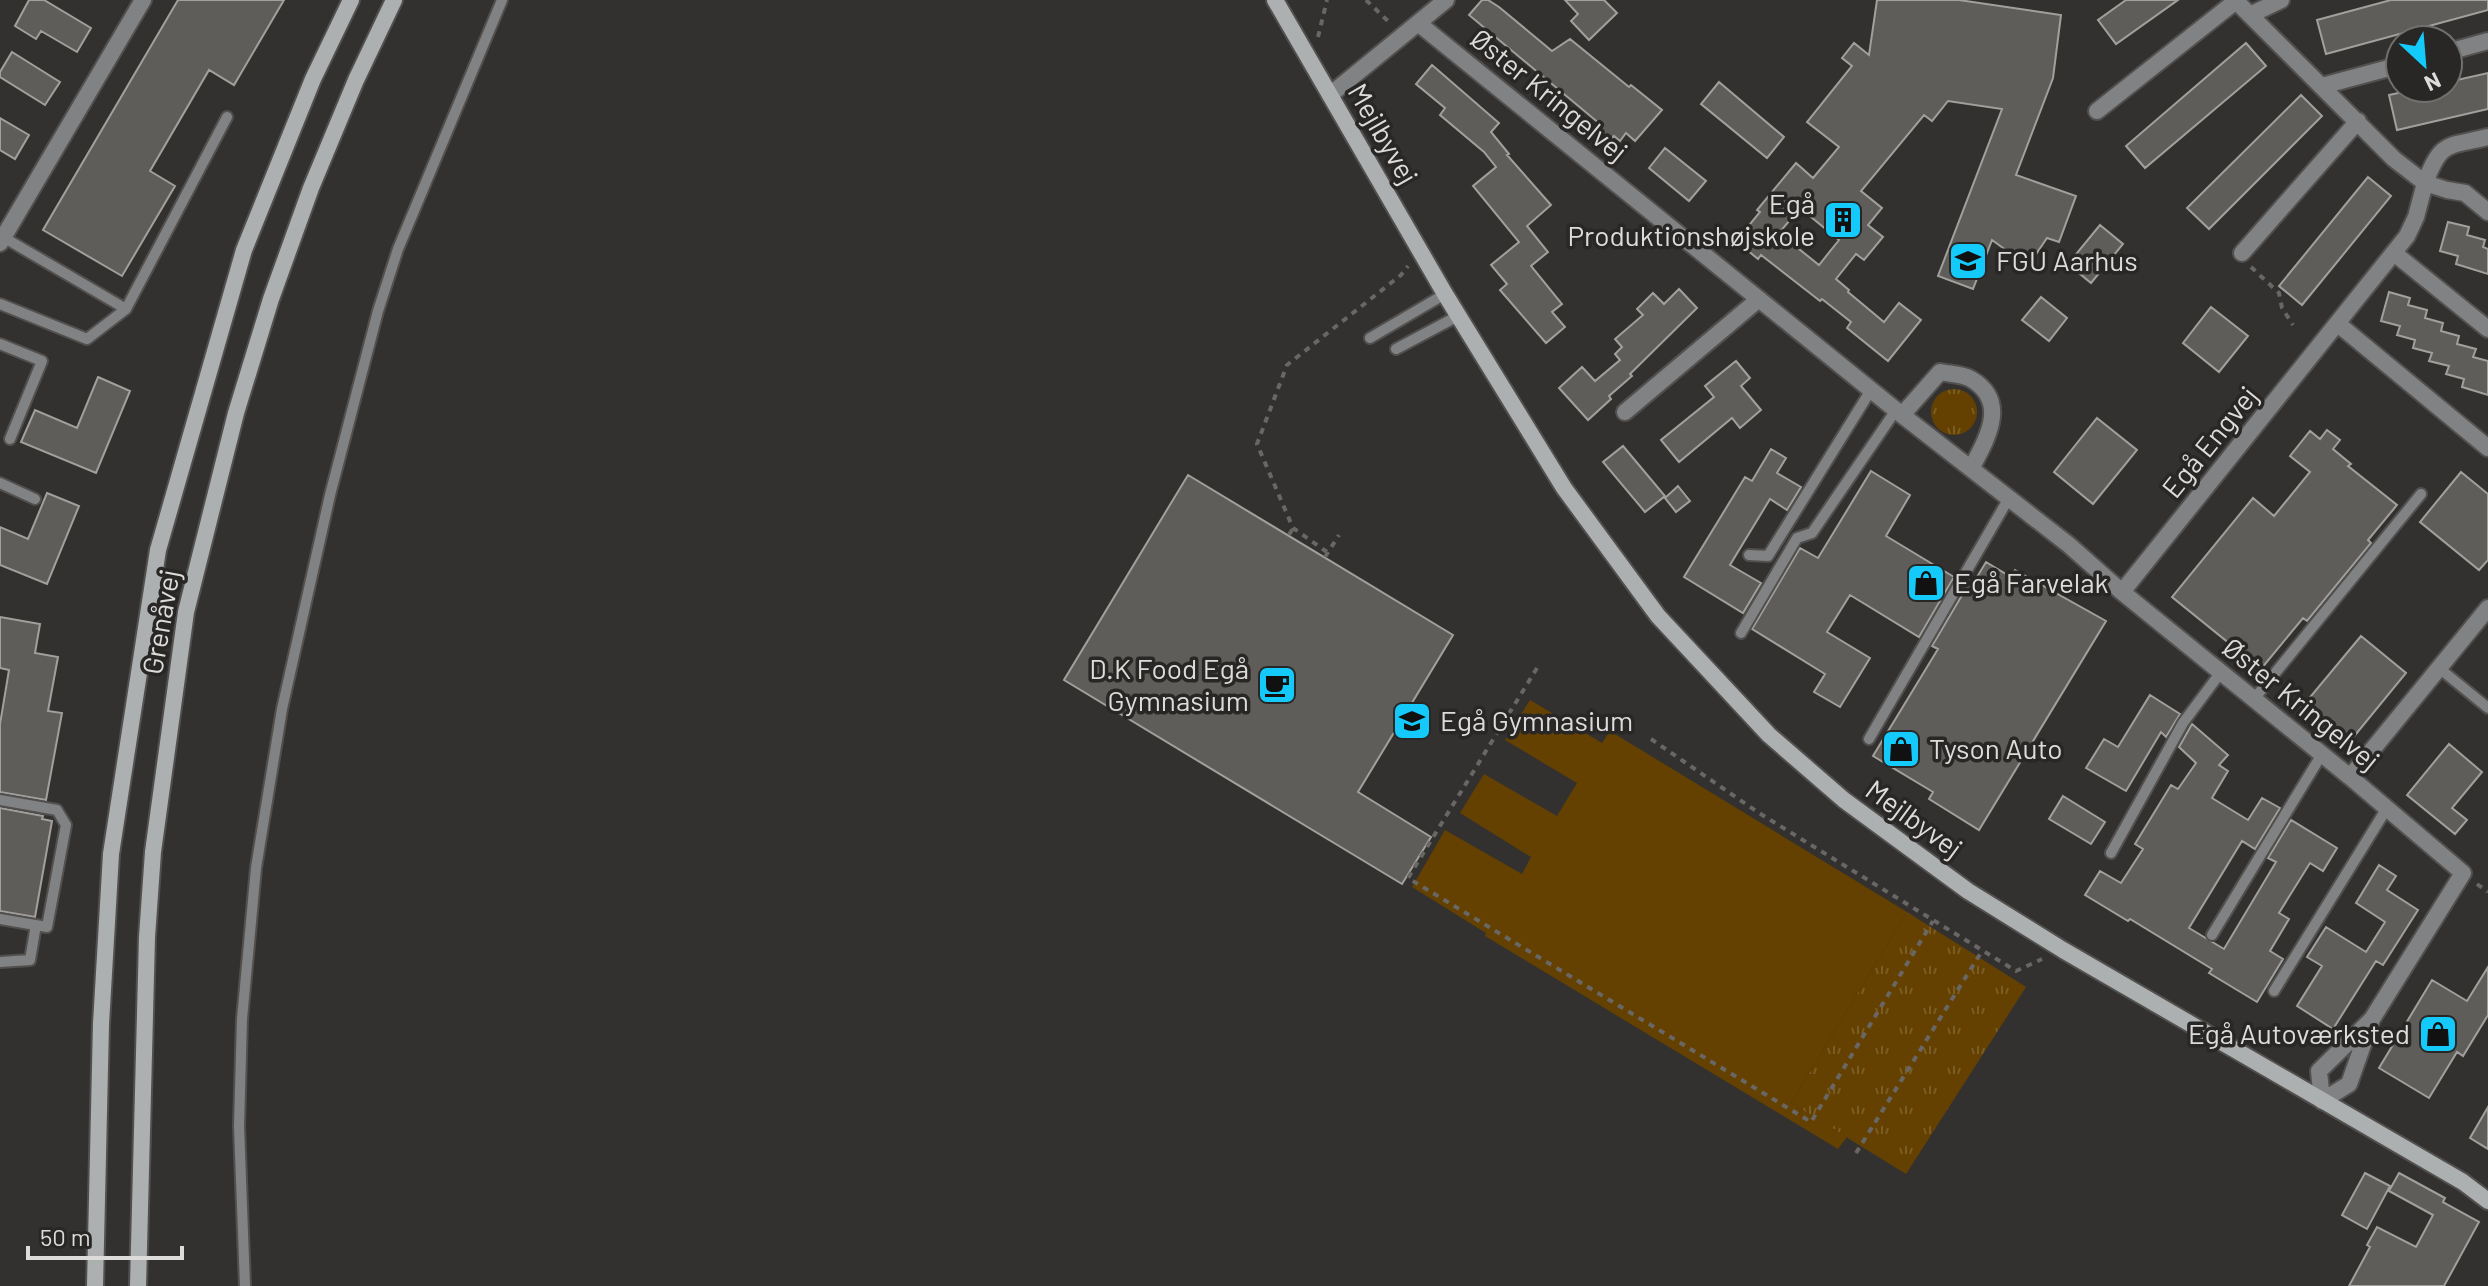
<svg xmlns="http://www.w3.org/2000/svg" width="2488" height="1286" viewBox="0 0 2488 1286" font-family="Barlow,sans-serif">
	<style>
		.park { fill: url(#park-tufts) }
		.garden { fill: #644100 }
		.building { fill: #5f5d5a; stroke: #a2a09c; stroke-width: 2; fill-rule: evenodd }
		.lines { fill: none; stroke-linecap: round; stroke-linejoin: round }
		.lane-casing { stroke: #52504e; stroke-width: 14 }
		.street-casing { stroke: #52504e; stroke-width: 20 }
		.secondary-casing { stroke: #52504e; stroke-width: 20 }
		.path { stroke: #686765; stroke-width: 4; stroke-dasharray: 6 6; stroke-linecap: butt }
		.lane { stroke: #808283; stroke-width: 10 }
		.street { stroke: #808283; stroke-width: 16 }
		.secondary { stroke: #adb0b1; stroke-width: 16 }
		.labels { text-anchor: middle; stroke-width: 7; stroke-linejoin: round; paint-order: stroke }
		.street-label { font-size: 28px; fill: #dddcda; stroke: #292725 }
		.poi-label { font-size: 28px; fill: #dddcda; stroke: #292725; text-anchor: start }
	</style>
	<defs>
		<pattern id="park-tufts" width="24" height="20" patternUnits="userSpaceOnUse" patternTransform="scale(2)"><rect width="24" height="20" fill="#644100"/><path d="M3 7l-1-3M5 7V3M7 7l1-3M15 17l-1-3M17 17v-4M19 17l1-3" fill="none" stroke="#7a5c25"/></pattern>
	</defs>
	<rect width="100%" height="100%" fill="#33312f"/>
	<path class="park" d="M1931 412a23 23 0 1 1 46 0a23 23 0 1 1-46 0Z
		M 1907,912 L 2026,987 L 1906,1174 L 1791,1103 Z"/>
	<path class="garden" d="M 1530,700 L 1602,743 L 1610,731 L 1907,912 L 1791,1103 L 1847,1137 L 1838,1149 L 1485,936 L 1486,933 L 1412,887 L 1445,830 L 1522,874 L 1531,857 L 1460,813 L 1484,774 L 1557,816 L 1577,783 L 1505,740 Z"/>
	<path class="building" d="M 29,0 L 44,0 L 91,28 L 77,52 L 41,31 L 36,39 L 15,26 Z
		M 178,0 L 284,0 L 234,85 L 209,70 L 150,171 L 175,186 L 122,276 L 43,230 Z
		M 1482,0 L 1488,0 L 1499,7 L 1552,51 L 1570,39 L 1629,87 L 1631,85 L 1662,110 L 1635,141 L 1626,133 L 1620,141 L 1614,136 L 1604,147 L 1590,135 L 1600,124 L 1469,15 Z
		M 1565,0 L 1604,0 L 1617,13 L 1589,40 L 1571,21 L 1578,14 Z
		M 1877,0 L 1959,0 L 2061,15 L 2053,78 L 2016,175 L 2076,196 L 2059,242 L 2047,238 L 2028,266 L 1992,240 L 1973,289 L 1938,276 L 2002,109 L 1948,101 L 1932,121 L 1924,115 L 1861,191 L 1882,208 L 1868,225 L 1883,237 L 1864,260 L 1856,254 L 1836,279 L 1849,290 L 1848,292 L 1884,322 L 1899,303 L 1921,320 L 1888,361 L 1847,328 L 1851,322 L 1822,299 L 1820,301 L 1761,255 L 1758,259 L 1736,241 L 1760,212 L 1757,210 L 1796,163 L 1813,178 L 1839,147 L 1807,122 L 1852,66 L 1842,58 L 1854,43 L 1869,55 ZM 1800,208 L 1839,240 L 1819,265 L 1779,233 Z
		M 2126,0 L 2178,0 L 2116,44 L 2098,20 Z
		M 2391,0 L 2488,0 L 2488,10 L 2326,54 L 2317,20 Z
		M 2246,43 L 2266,66 L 2145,168 L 2126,146 Z
		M 12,52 L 60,82 L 45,105 L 0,77 L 0,72 Z
		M 1432,65 L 1499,123 L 1491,132 L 1509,154 L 1507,155 L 1551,205 L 1527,226 L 1548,252 L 1531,266 L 1562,304 L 1552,312 L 1565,327 L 1546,343 L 1500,290 L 1507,284 L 1491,265 L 1519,242 L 1473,186 L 1496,167 L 1484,152 L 1440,115 L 1445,108 L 1416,84 Z
		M 2488,73 L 2488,109 L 2397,130 L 2389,95 L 2421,88 L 2448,88 L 2448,82 Z
		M 1719,82 L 1784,137 L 1767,158 L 1701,104 Z
		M 2301,95 L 2322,116 L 2209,229 L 2187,208 Z
		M 0,118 L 29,135 L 15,159 L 0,150 Z
		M 1665,148 L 1706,181 L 1689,201 L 1649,168 Z
		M 2368,177 L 2391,196 L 2302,305 L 2279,286 Z
		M 2448,222 L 2469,227 L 2467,235 L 2485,240 L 2483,247 L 2488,249 L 2488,274 L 2456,264 L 2458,256 L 2440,251 Z
		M 2100,225 L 2123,244 L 2091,283 L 2068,264 Z
		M 1679,289 L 1697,308 L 1630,374 L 1632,376 L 1609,396 L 1611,399 L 1588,420 L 1559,388 L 1582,367 L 1595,381 L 1620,360 L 1615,354 L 1622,347 L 1615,339 L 1643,315 L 1637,309 L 1653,293 L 1664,304 Z
		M 2389,292 L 2410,298 L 2408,305 L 2427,310 L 2425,318 L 2443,323 L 2441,331 L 2459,336 L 2457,344 L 2476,349 L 2473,357 L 2488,361 L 2488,395 L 2462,387 L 2464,379 L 2446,374 L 2449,366 L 2429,361 L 2432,353 L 2413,348 L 2415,340 L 2397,335 L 2400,326 L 2381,321 Z
		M 2041,297 L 2067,318 L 2049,341 L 2022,320 Z
		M 2211,307 L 2248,336 L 2219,372 L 2183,343 Z
		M 1736,361 L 1750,378 L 1741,386 L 1761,410 L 1740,428 L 1732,418 L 1679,462 L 1661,440 L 1714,397 L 1705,386 Z
		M 98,377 L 130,391 L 96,473 L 21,442 L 35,410 L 77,428 Z
		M 2097,418 L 2137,450 L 2093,504 L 2054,472 Z
		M 2327,430 L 2340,440 L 2333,449 L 2351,464 L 2348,466 L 2397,505 L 2368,540 L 2371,543 L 2307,621 L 2303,618 L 2261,669 L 2172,597 L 2253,498 L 2274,516 L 2310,472 L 2290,456 L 2310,431 L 2320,439 Z
		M 1623,446 L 1665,496 L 1645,512 L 1603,462 Z
		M 1771,449 L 1786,458 L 1777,473 L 1801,487 L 1787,510 L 1770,499 L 1730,565 L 1761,583 L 1743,613 L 1684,577 L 1745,477 L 1752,481 Z
		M 1871,471 L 1910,495 L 1886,536 L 1954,577 L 1919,637 L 1850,595 L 1827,632 L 1870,658 L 1840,707 L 1814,692 L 1825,674 L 1752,629 L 1800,548 L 1818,558 Z
		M 2461,472 L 2488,494 L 2488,560 L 2479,570 L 2420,522 Z
		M 1188,475 L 1453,635 L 1358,792 L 1431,837 L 1402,884 L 1064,680 Z
		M 1678,486 L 1690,501 L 1676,512 L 1665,498 Z
		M 47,493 L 79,506 L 47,584 L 0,565 L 0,527 L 28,539 Z
		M 1986,562 L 2011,577 L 2015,570 L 2106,621 L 1979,830 L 1929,799 L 1933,792 L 1873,756 L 1938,649 L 1932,646 L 1968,585 L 1971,587 Z
		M 0,617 L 40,624 L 35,653 L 58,657 L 48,711 L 62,713 L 46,800 L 0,792 L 0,724 L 9,670 L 0,668 Z
		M 2361,636 L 2406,673 L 2347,745 L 2301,708 Z
		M 2150,695 L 2180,714 L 2166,737 L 2161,732 L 2126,791 L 2086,768 L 2104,739 L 2118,747 Z
		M 2192,724 L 2228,755 L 2219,765 L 2228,771 L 2212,798 L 2248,820 L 2262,798 L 2280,808 L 2255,849 L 2242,841 L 2189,928 L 2224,949 L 2276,862 L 2268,858 L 2291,820 L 2337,848 L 2323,871 L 2310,863 L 2279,913 L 2289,919 L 2270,951 L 2283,959 L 2257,1002 L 2209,973 L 2212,969 L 2130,919 L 2128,921 L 2085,895 L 2100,871 L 2121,883 L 2143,849 L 2135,844 L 2171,785 L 2178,789 L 2196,763 L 2179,747 Z
		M 2449,744 L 2482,772 L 2452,808 L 2467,820 L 2455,834 L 2407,795 Z
		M 2063,796 L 2105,822 L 2091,844 L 2049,819 Z
		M 0,808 L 43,816 L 42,819 L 52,821 L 35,917 L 0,911 Z
		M 2379,865 L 2396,876 L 2387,890 L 2418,910 L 2383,965 L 2376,961 L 2333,1029 L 2297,1006 L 2322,966 L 2307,957 L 2326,927 L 2366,952 L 2385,922 L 2356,903 Z
		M 2488,967 L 2488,1015 L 2463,1056 L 2457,1052 L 2429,1098 L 2379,1068 L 2432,980 L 2467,1001 Z
		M 2488,1107 L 2488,1149 L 2470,1138 Z
		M 2365,1173 L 2390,1186 L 2367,1229 L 2342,1215 Z
		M 2399,1173 L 2445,1198 L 2443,1202 L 2479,1222 L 2444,1286 L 2349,1286 L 2370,1247 L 2367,1245 L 2377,1227 L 2416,1247 L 2433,1215 L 2389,1191 Z"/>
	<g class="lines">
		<g class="lane-casing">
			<path id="lane" d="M 3,237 L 126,309 L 227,117
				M 0,304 L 87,339 L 126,309
				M 1370,338 L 1445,294
				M 0,344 L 42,361 L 10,439
				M 1396,349 L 1458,316
				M 0,483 L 35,499
				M 1749,555 L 1768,556 L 1871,390
				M 1741,633 L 1797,538 L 1812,533 L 1896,410
				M 2439,668 L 2488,708
				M 2254,699 L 2421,494
				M 1869,739 L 2009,498
				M 0,800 L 57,810 L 66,825 L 47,927 L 0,919
				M 2111,853 L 2183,723 L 2221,672
				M 2212,935 L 2322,754
				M 0,962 L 30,960 L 36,925
				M 2274,991 L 2387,808
				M 245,1286 L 239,1126 L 242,1019 L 256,868 L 282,709 L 330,495 L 378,311 L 398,249 L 502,0"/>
		</g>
		<g class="street-casing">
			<path id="street" d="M 2250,15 L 2281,0
				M 1418,23 L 1902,415 L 2069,545 L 2122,592 L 2350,777 L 2463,873 L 2372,1019 L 2349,1084 L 2322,1101 L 2319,1071 L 2372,1019
				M 2448,52 L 2488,41
				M 2322,86 L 2400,65
				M 1330,95 L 1446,0
				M 2097,111 L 2236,1
				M 2488,137 C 2447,147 2441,140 2425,183 L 2447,190 L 2465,193 L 2488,212
				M 0,243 L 143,0
				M 2242,253 L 2358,121
				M 2394,253 L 2488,329
				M 2338,324 L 2488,448
				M 1625,412 L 1759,299
				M 1902,415 L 1940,372 C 1949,374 1963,374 1971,379 C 2010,402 1986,440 1971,469
				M 2122,592 L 2407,236 L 2416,217 L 2425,183 L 2394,159 L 2235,0
				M 2350,777 L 2488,608"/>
		</g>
		<g class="secondary-casing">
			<path id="secondary" d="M 1275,0 L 1445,294 L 1564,488 L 1658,616 L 1769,735 L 1844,800 L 1968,891 L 2063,950 L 2463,1182 L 2488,1201
				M 95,1286 L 101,1024 L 111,854 L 158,550 L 244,250 L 313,79 L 351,0
				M 138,1286 L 147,937 L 153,852 L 186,612 L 236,413 L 271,299 L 311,188 L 356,80 L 394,0"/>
		</g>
		<path class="path" d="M 1366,0 L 1390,23
			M 1318,37 L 1327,0
			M 2251,267 L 2279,293 L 2282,308 L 2293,325
			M 1289,535 L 1293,528
			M 1327,552 L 1293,528 L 1257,444 L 1287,365 L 1401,275 L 1408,266
			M 1325,557 L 1339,535
			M 1537,668 L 1408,878 L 1811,1122 L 1933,921
			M 1651,739 L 1759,813 L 2016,971 L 2042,959
			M 2477,884 L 2488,892
			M 1856,1153 L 1982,951"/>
		<use href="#lane" class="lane"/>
		<use href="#street" class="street"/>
		<use href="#secondary" class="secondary"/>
	</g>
	<defs>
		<g id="building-square" transform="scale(2)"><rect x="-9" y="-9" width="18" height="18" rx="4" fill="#14cafb" stroke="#292725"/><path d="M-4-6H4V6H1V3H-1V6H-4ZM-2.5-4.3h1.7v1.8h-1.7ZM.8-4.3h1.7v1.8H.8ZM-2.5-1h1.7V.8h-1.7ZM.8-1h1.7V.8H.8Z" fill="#111"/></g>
		<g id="school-square" transform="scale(2)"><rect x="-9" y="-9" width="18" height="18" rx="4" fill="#14cafb" stroke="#292725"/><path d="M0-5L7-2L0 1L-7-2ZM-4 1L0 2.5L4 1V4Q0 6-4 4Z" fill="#111"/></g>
		<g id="shop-square" transform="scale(2)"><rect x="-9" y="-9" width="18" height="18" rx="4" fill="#14cafb" stroke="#292725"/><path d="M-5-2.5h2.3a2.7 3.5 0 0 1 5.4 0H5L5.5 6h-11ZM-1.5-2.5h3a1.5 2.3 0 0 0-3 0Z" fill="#111"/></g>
		<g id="cafe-square" transform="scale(2)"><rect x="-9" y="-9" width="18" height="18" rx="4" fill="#14cafb" stroke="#292725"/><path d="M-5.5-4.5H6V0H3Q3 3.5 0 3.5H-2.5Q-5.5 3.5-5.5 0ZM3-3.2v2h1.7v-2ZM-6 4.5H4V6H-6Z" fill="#111"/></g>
	</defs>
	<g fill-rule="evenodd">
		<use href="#building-square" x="1843" y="220"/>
		<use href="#school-square" x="1968" y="261"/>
		<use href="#shop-square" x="1926" y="583"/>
		<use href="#cafe-square" x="1277" y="685"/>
		<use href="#school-square" x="1412" y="721"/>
		<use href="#shop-square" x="1901" y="749"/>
		<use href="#shop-square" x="2438" y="1034"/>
	</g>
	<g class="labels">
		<g class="street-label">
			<text transform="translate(1549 95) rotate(39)" y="10">Øster Kringelvej</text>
			<text transform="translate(1383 134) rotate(60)" y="10">Mejlbyvej</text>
			<text transform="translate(2210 442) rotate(-51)" y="10">Egå Engvej</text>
			<text transform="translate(161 622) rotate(-80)" y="10">Grenåvej</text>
			<text transform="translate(2301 704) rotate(39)" y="10">Øster Kringelvej</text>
			<text transform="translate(1914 819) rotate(36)" y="10">Mejlbyvej</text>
		</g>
		<g class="poi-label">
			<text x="1815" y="214" text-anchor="end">Egå<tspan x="1815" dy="32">Produktionshøjskole</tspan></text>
			<text x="1996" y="271">FGU Aarhus</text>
			<text x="1954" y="593">Egå Farvelak</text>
			<text x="1249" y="679" text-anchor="end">D.K Food Egå<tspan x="1249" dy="32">Gymnasium</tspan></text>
			<text x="1440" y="731">Egå Gymnasium</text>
			<text x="1929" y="759">Tyson Auto</text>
			<text x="2410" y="1044" text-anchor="end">Egå Autoværksted</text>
		</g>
	</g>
	<g transform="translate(2424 64) rotate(154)"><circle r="38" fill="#292725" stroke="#716f6d" stroke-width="2"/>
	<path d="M0-6L14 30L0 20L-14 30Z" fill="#14cafb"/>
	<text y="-12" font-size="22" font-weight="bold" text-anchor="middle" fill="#dddcda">N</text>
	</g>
	<path d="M28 1246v12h154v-12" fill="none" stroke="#dddcda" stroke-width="4"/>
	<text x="40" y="1246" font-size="24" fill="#dddcda" stroke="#292725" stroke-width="6" paint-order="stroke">50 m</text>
</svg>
